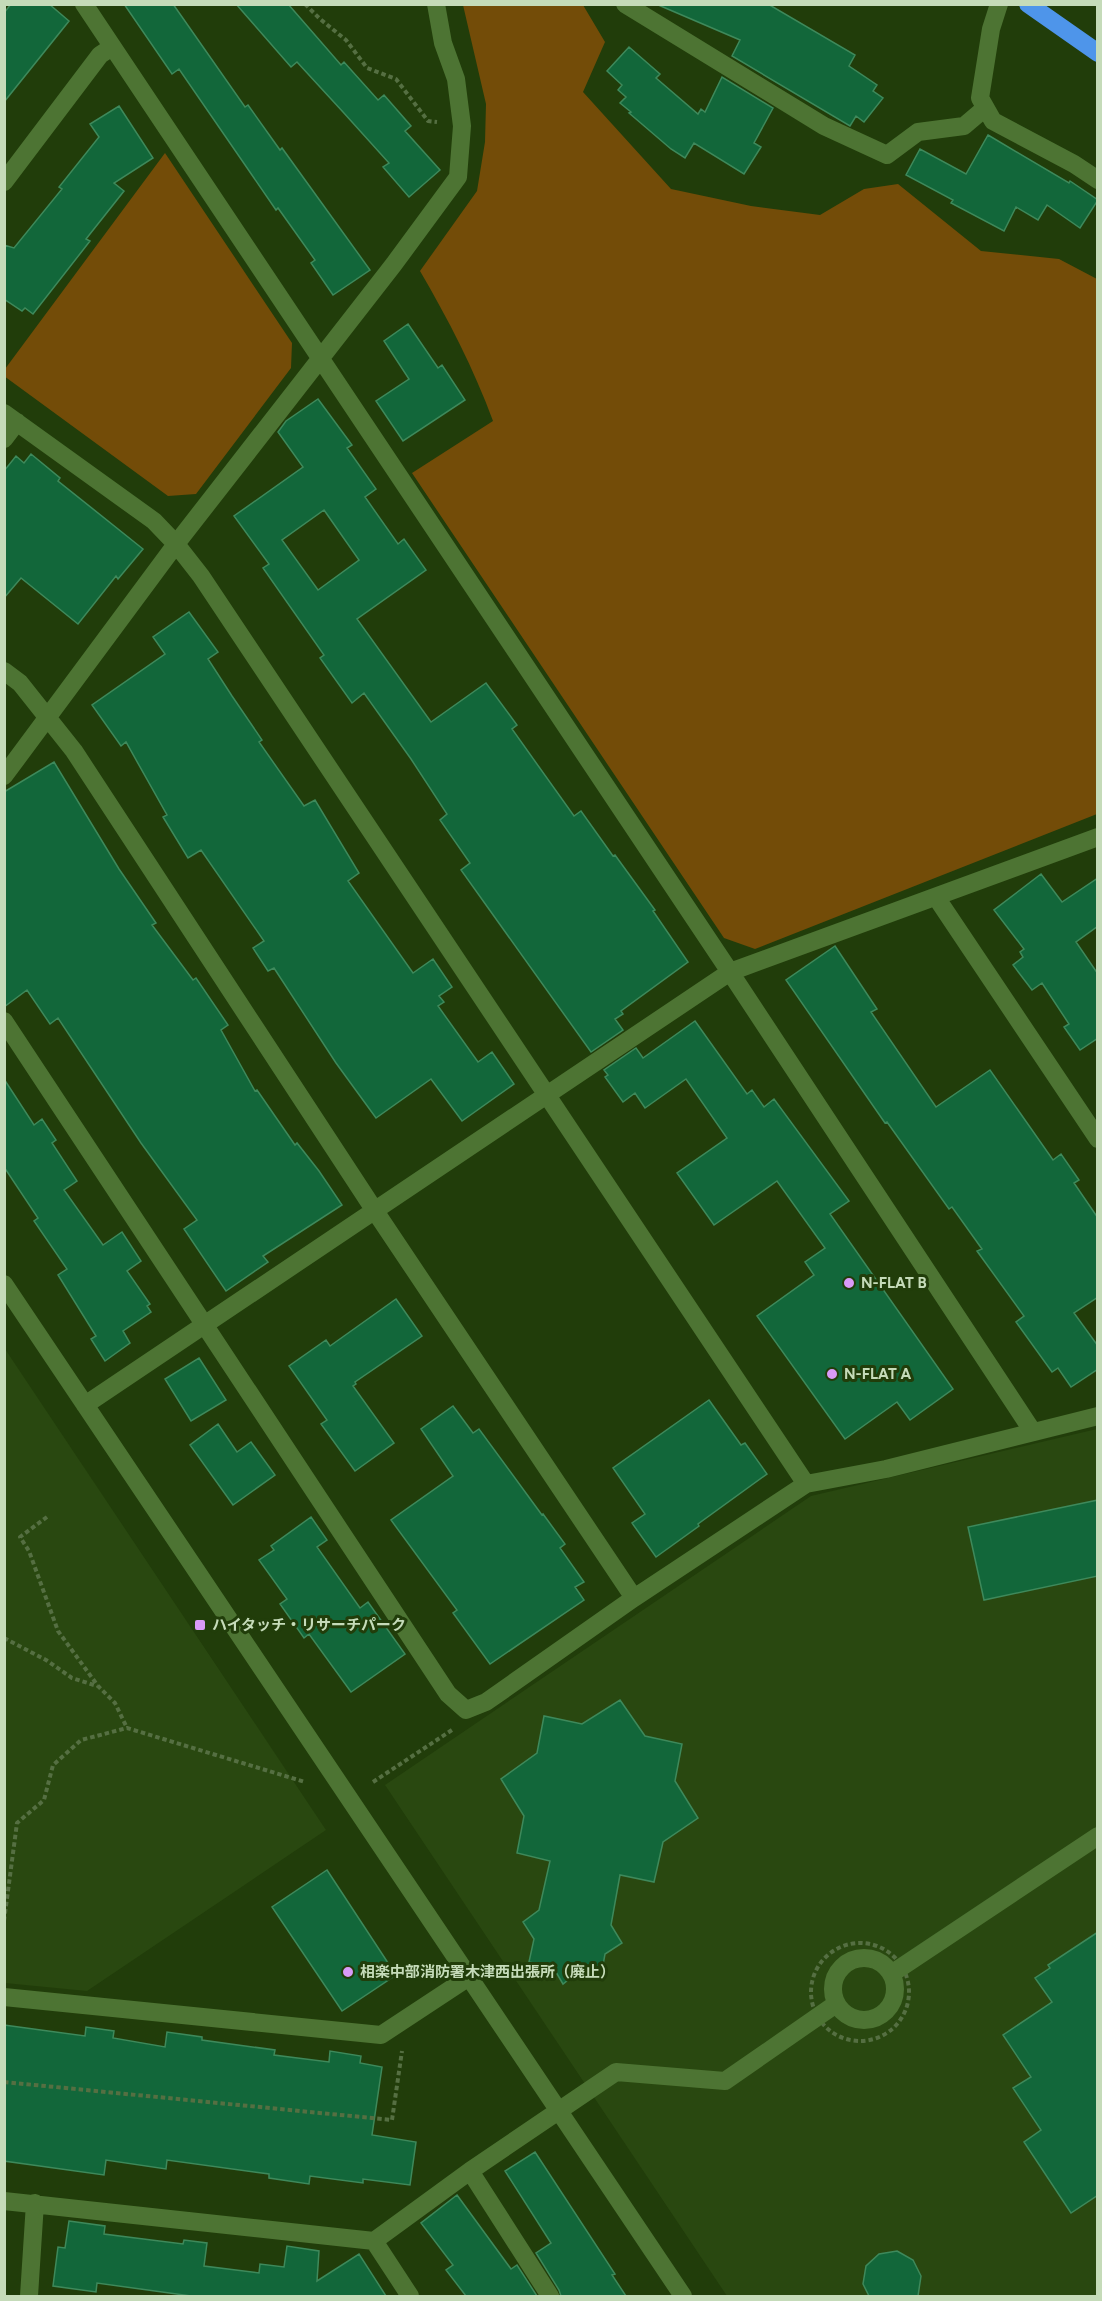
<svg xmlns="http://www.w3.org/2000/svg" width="1102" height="2301" viewBox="0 0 1102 2301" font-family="Figtree,'Noto Sans JP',sans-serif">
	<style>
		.built { fill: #294810 }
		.green { fill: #734c08 }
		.building { fill: #12673a; stroke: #3e895b; stroke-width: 1.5; fill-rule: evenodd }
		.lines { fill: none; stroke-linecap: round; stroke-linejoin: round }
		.path { stroke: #556f42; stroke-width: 4; stroke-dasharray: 4.5 3; stroke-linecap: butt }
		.minor { stroke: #4d7433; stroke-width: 18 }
		.highway { stroke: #4e95ea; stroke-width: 18 }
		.poi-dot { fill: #d99af7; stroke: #213d0a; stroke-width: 2 }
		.labels { text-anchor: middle; stroke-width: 6; stroke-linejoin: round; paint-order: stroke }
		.poi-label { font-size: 15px; font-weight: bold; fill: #c5dbb9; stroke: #213d0a; text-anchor: start }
	</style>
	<rect width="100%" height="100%" fill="#213d0a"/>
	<path class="built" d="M 5,1349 L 326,1830 L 87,1991 L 5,1983 Z
		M 1097,1429 L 1097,2296 L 727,2296 L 385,1785 L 811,1496 Z"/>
	<path class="green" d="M 463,5 L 583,5 L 605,42 L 583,92 L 671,189 L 751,206 L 820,215 L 864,189 L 898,184 L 981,251 L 1059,259 L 1097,279 L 1097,814 L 755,949 L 724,938 L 412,473 L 493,421 C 474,369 448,319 420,271 L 477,191 L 485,142 L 486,104 Z
		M 165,153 L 292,343 L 291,368 L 196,494 L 168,496 L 4,376 L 5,369 Z"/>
	<path class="building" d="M 11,4 L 49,4 L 69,21 L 4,102 L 4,13 Z
		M 124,4 L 173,4 L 245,107 L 248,105 L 280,150 L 282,148 L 370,270 L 333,295 L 311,263 L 315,260 L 278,208 L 276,210 L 179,69 L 172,74 Z
		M 236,4 L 288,4 L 341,65 L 344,62 L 378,100 L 384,95 L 411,126 L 405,131 L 440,170 L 409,197 L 383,167 L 389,163 L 343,112 L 297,62 L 291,67 Z
		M 656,4 L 768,4 L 855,55 L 849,66 L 877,85 L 873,91 L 883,98 L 864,122 L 856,116 L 850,126 L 732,56 L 740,40 Z
		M 629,47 L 660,74 L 656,78 L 698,114 L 701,109 L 705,112 L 722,77 L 773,108 L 754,143 L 761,147 L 744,174 L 694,143 L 685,158 L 671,149 L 629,113 L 631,112 L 620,103 L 626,97 L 618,90 L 622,85 L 607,71 Z
		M 119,106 L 153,158 L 114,183 L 124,191 L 86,239 L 90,241 L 33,314 L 25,308 L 22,311 L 4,299 L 4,245 L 14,248 L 62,189 L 59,187 L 99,137 L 90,124 Z
		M 988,135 L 1069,183 L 1070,181 L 1098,200 L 1080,228 L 1047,205 L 1038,220 L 1016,207 L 1004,231 L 951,203 L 953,200 L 906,175 L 920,149 L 966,174 Z
		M 408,324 L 438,368 L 442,365 L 465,400 L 403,441 L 376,401 L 409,379 L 384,341 Z
		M 318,399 L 352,445 L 347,448 L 376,489 L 365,497 L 398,544 L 404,539 L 426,570 L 357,619 L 431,722 L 486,683 L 517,725 L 512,729 L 574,816 L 581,811 L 613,856 L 615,855 L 655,910 L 653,911 L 688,962 L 621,1011 L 623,1014 L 615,1019 L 623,1030 L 591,1052 L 461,870 L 470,863 L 440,820 L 447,814 L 411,759 L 364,693 L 352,703 L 320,658 L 324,655 L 263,568 L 269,564 L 234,516 L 303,467 L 278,432 L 286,421 ZM 324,510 L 359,560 L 318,590 L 282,540 Z
		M 31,454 L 60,478 L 58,481 L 143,549 L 118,579 L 116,576 L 78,624 L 21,578 L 4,598 L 4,471 L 16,456 L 24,463 Z
		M 189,612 L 218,652 L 208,659 L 232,696 L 262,740 L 259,742 L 304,806 L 315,800 L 359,873 L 348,881 L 413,973 L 433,959 L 452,987 L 439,996 L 444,1002 L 438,1006 L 478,1062 L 492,1052 L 514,1084 L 462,1121 L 431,1079 L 376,1118 L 336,1063 L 274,968 L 268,971 L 253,948 L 264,941 L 201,850 L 188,858 L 163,817 L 167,815 L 126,742 L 121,746 L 92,705 L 165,654 L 153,637 Z
		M 54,762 L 119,869 L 156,923 L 152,925 L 193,980 L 196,978 L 228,1025 L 221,1030 L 255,1091 L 257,1090 L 295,1145 L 297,1143 L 319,1171 L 342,1205 L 263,1256 L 268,1262 L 226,1291 L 184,1229 L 197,1220 L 141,1143 L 58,1018 L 50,1024 L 27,990 L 4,1007 L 4,792 Z
		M 1041,874 L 1062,902 L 1098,878 L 1098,926 L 1076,942 L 1098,974 L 1098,1038 L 1080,1050 L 1064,1027 L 1069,1024 L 1042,983 L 1032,990 L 1013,965 L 1023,957 L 1020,952 L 1024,949 L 994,910 Z
		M 835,946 L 877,1009 L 871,1012 L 936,1107 L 990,1070 L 1053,1160 L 1061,1154 L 1079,1180 L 1074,1183 L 1098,1218 L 1098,1297 L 1074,1313 L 1098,1346 L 1098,1369 L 1071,1387 L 1058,1368 L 1052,1372 L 1016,1322 L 1024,1316 L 977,1251 L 982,1249 L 952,1207 L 949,1209 L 887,1122 L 885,1123 L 786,980 Z
		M 695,1021 L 747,1094 L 752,1090 L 764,1107 L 774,1099 L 849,1201 L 830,1214 L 953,1389 L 910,1420 L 897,1402 L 845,1439 L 757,1316 L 814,1275 L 805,1262 L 825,1248 L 777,1181 L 714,1225 L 677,1173 L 727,1138 L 686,1079 L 645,1108 L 635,1093 L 623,1102 L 605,1077 L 608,1075 L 604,1070 L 636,1048 L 643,1058 Z
		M 4,1079 L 34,1125 L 42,1119 L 56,1140 L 52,1143 L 77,1181 L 64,1190 L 103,1245 L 122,1232 L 141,1261 L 127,1271 L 150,1304 L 147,1306 L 151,1312 L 123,1331 L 130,1343 L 105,1361 L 91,1339 L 96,1336 L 58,1275 L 67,1269 L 34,1221 L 38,1218 L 4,1167 Z
		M 396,1299 L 422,1336 L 355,1382 L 356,1384 L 353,1386 L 394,1443 L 355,1471 L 321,1424 L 327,1420 L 289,1366 L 326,1340 L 330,1346 Z
		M 199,1358 L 226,1400 L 191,1421 L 165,1379 Z
		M 709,1400 L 741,1445 L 745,1443 L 767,1474 L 698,1524 L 699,1526 L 656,1557 L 632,1523 L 645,1514 L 613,1468 Z
		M 453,1406 L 473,1433 L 479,1429 L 542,1515 L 543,1514 L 565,1544 L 560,1548 L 584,1582 L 575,1587 L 584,1600 L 490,1664 L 453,1613 L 457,1610 L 391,1520 L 453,1476 L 421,1429 Z
		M 218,1424 L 237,1452 L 251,1442 L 275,1475 L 233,1505 L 190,1445 Z
		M 1098,1500 L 1098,1576 L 984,1600 L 968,1527 Z
		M 311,1517 L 327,1540 L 317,1547 L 360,1608 L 368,1602 L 405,1654 L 351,1692 L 309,1634 L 304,1638 L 280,1604 L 287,1599 L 259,1560 L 274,1550 L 271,1546 Z
		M 620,1700 L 645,1736 L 682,1744 L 675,1781 L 698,1818 L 663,1842 L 654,1882 L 620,1875 L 611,1925 L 622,1943 L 605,1954 L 601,1976 L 579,1971 L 563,1984 L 553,1967 L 529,1962 L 534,1939 L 523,1922 L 539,1910 L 550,1861 L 517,1853 L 524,1816 L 501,1779 L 537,1753 L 544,1716 L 582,1724 Z
		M 327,1870 L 396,1975 L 342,2011 L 272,1907 Z
		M 1098,1932 L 1098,2195 L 1071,2213 L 1024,2142 L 1041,2130 L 1013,2088 L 1031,2077 L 1003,2035 L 1052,2002 L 1035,1978 L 1050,1968 L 1048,1965 Z
		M 4,2025 L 85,2036 L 86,2027 L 114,2031 L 113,2038 L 165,2047 L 167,2032 L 202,2037 L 202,2040 L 275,2050 L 274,2055 L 329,2062 L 330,2051 L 361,2056 L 360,2063 L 382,2067 L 372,2135 L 416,2142 L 410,2185 L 363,2179 L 363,2183 L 310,2176 L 309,2184 L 269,2178 L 269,2174 L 167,2160 L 166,2169 L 106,2160 L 104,2175 L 4,2161 Z
		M 535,2152 L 615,2274 L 612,2275 L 626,2296 L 561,2296 L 559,2290 L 536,2253 L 551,2243 L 505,2171 Z
		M 457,2195 L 511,2269 L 517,2265 L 537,2296 L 466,2296 L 446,2270 L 453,2265 L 421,2223 Z
		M 69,2221 L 105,2226 L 104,2234 L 183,2244 L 184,2240 L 207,2243 L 204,2266 L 259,2273 L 260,2264 L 284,2267 L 287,2246 L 319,2251 L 317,2281 L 359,2254 L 386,2296 L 191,2296 L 97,2283 L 96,2292 L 53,2286 L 58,2247 L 65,2248 Z
		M 897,2251 L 913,2260 L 921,2276 L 918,2296 L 869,2296 L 863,2284 L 866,2266 L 879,2254 Z"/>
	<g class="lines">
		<path class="path" d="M 305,4 L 320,19 L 346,40 L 367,68 L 396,79 L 428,121 L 437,122
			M 47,1517 L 20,1537 L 29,1551 L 58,1631 L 98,1686 L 115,1703 L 127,1728
			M 4,1638 L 46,1660 L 72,1678 L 97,1686
			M 373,1782 L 452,1730
			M 4,1921 L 17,1823 L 44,1800 L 53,1765 L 81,1740 L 127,1728 L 305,1782
			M811 1992a49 49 0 1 1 98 0a49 49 0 1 1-98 0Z
			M 4,2082 L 392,2120 L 402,2051"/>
		<path class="minor" d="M 84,4 L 730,972 L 1033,1432
			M 625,4 L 824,126 L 887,155 L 918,132 L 964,126 L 984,109
			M 999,4 L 991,29 L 980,98 L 993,121 L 1074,164 L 1098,180
			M 4,182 L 100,55 L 112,47
			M 4,413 L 154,521 L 176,544 L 201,576 L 806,1484
			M 4,439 L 17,422
			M 4,671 L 20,683 L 74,751 L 375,1211 L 634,1598
			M 4,776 L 176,544 L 394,264 L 458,177 L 462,126 L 456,79 L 443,43 L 436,4
			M 936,897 L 1098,1139
			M 4,1021 L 448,1694 L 466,1710 L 486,1702 L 634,1598 L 806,1484 L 886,1469 L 1098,1416
			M 4,1284 L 683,2296
			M 85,1405 L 730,972 L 1098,837
			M833 1989a31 31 0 1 1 62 0a31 31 0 1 1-62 0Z
			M 891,1974 L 1098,1836
			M 4,1997 L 381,2035 L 469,1977
			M 470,2171 L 550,2296
			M 4,2201 L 374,2241 L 470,2171 L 616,2072 L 725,2081 L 836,2004
			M 374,2241 L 410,2296
			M 29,2296 L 35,2203"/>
		<path class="highway" d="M 1028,4 L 1098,53"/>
	</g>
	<g class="poi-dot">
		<circle cx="849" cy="1283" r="6"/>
		<circle cx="832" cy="1374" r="6"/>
		<rect x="194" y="1619" width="12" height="12" rx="3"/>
		<circle cx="348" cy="1972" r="6"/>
	</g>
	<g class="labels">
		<g class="poi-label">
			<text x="861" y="1288">N-FLAT B</text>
			<text x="844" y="1379">N-FLAT A</text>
			<text x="212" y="1630">ハイタッチ・リサーチパーク</text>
			<text x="360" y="1977">相楽中部消防署木津西出張所（廃止）</text>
		</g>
	</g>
	<rect width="1102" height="2301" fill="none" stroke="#c5dbb9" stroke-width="12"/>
</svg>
